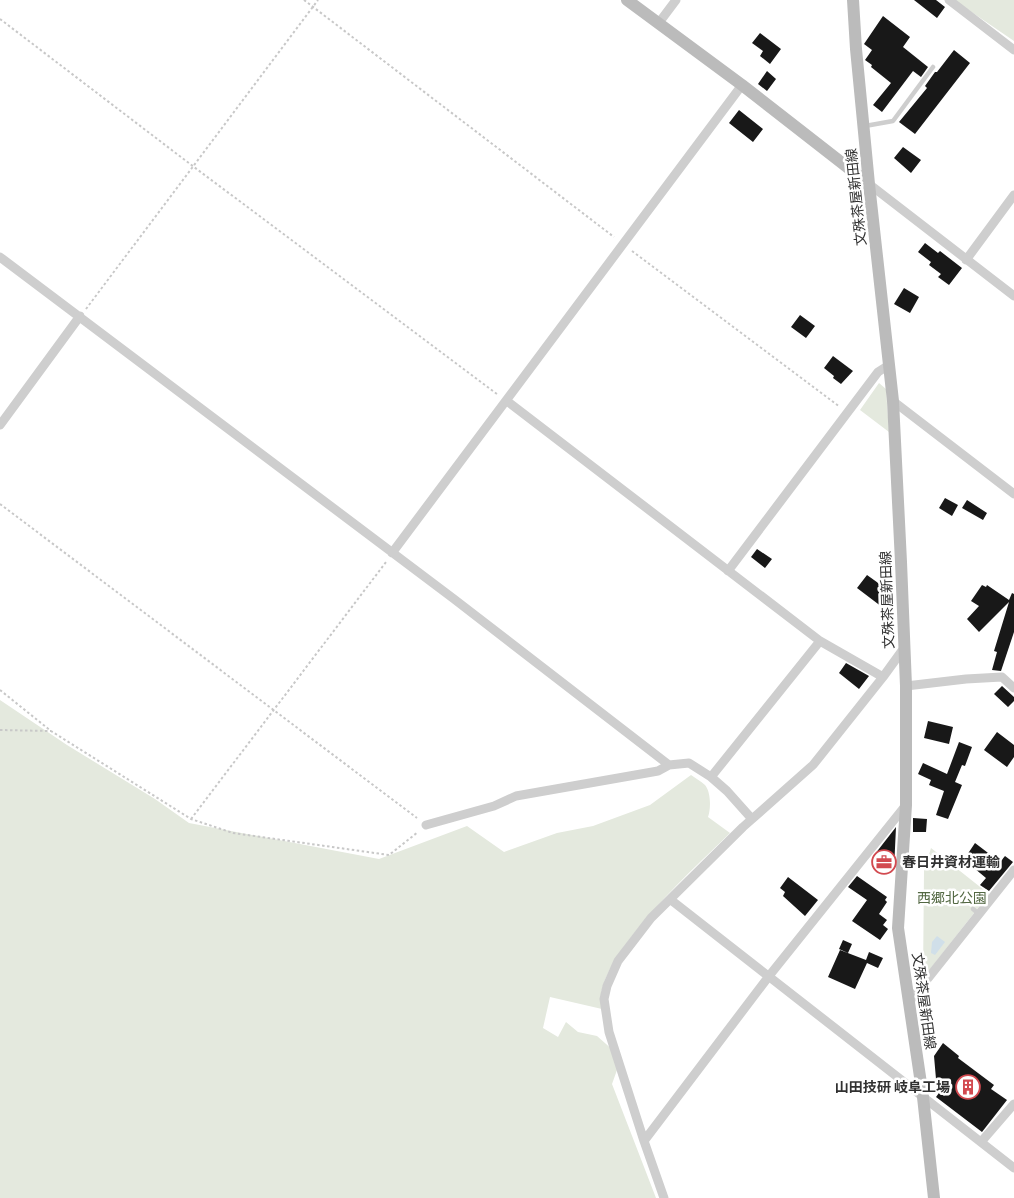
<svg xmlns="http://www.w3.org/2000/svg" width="1014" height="1198" viewBox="0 0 1014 1198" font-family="Figtree,'Noto Sans JP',sans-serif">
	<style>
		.green { fill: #e4e9de }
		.water { fill: #d0dfe9 }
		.building { fill: #181818 }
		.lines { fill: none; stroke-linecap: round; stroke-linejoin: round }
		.path { stroke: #c8c8c8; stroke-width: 2; stroke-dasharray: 2.5 2.5; stroke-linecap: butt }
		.lane { stroke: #cecece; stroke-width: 4.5 }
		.street { stroke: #cecece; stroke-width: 9 }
		.secondary { stroke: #bbb; stroke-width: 12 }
		.labels { text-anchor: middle; stroke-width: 5; stroke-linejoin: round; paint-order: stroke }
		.street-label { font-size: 14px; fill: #313131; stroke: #fff }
		.poi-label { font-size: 14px; font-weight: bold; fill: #313131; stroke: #fff; text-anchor: start }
		.park-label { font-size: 14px; fill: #536843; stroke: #fff }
	</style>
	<rect width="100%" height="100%" fill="#fff"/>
	<path class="green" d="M 954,0 L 1014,0 L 1014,42 L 1014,41 Z
		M 879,383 L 886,389 L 889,432 L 860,410 Z
		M 0,700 L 67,745 L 155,799 L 189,823 L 379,859 L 467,826 L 504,852 L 557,833 L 593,826 L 650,805 L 691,775 C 695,778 701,781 705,785 C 711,792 711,809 708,817 L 730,833 C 698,865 588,963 602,1009 L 550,997 L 543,1028 L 558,1037 L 566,1022 L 578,1032 L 597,1036 L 614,1051 L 617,1070 L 612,1084 L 656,1198 L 0,1198 Z
		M 931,848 L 989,894 L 923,978 L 924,871 Z"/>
	<path class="water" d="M 937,936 L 945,942 L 935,955 L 931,953 L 932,942 Z"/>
	<path class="building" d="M 914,0 L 936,0 L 945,7 L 937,18 Z
		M 883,16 L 910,37 L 903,47 L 928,67 L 921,77 L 913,71 L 882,112 L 873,105 L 891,83 L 871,67 L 872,65 L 865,60 L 872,50 L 864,44 Z
		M 760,33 L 781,49 L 770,64 L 760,56 L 763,51 L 752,43 Z
		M 954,50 L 970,63 L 915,134 L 899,122 L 927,88 L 925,86 L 935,72 L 937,72 Z
		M 767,71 L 776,79 L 767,91 L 758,84 Z
		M 739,110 L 763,129 L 753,142 L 729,123 Z
		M 903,147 L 921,160 L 911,173 L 894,158 Z
		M 925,243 L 938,253 L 940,251 L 962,268 L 949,285 L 938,277 L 941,274 L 929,265 L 931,262 L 918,252 Z
		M 904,288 L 919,297 L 910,313 L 894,304 Z
		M 800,315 L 815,326 L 806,338 L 791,327 Z
		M 833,356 L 853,371 L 841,384 L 833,378 L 834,376 L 824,368 Z
		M 945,498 L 958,505 L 952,516 L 939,508 Z
		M 967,500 L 987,513 L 983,520 L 962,508 Z
		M 757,549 L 772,559 L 765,568 L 751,557 Z
		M 867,575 L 881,585 L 878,588 L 894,600 L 886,610 L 857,588 Z
		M 982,585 L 986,587 L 987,585 L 1009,600 L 1012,593 L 1014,594 L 1014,632 L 1001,671 L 992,670 L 997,652 L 994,651 L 1009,602 L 979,632 L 967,619 L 979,606 L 971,601 Z
		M 846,663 L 869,676 L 859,689 L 839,673 Z
		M 1002,686 L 1014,697 L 1014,701 L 1008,707 L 994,694 Z
		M 928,721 L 953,727 L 949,744 L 924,738 Z
		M 997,732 L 1014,745 L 1014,757 L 1007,767 L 984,750 Z
		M 959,742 L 972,747 L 965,766 L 962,765 L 955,782 L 962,785 L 948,819 L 936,815 L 944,791 L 929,785 L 931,780 L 918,774 L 923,763 L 947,774 Z
		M 913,818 L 927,819 L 926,832 L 913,832 Z
		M 896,827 L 894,869 L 875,854 Z
		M 975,843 L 1000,862 L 1005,856 L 1013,862 L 989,891 L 980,885 L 986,878 L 974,868 L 976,866 L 965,858 Z
		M 857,876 L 887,897 L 885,900 L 887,902 L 879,914 L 887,920 L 883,925 L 888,929 L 880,940 L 852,921 L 867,900 L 848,887 Z
		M 788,877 L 818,900 L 805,916 L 783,896 L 785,892 L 780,888 Z
		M 843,940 L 852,944 L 848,953 L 839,949 Z
		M 840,950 L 866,960 L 869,952 L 883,958 L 878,968 L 867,963 L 855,989 L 828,977 Z
		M 943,1043 L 959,1056 L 958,1058 L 994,1085 L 991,1089 L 1007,1100 L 982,1132 L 936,1097 L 944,1086 L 936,1079 L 934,1056 Z"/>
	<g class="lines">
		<path class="path" d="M 304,0 L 614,237
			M 0,19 L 194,167 L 497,394
			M 632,251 L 840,407
			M 86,309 L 318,0
			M 0,504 L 417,818
			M 0,690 L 51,731 L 191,819 L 233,833 L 389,855 L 418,832
			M 0,730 L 51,731
			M 191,819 L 386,562"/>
		<path class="lane" d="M 865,126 L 893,121 L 933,67
			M 973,909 L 979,914"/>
		<path class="street" d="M 949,0 L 1014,50
			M 658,24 L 676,0
			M 869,184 L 1014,296
			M 0,257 L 454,599 L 669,765
			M 966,260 L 1014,195
			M 507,401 L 820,641 L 883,677
			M 893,401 L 1014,494
			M 0,425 L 80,316
			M 392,553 L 742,85
			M 728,571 L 878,372 L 889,365
			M 906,686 L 966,679 L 1002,677 L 1014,688
			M 711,777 L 820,641
			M 426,825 L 494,806 L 516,796 L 658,771 L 669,765 L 689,763 L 711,777 L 727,791 L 752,819
			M 671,900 L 1014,1168
			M 910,1001 L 1014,870
			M 644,1141 L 769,976 L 906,805
			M 981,1142 L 1014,1104
			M 664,1198 L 644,1141 L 609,1032 L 604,999 L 607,986 L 618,961 L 651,918 L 743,827 L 813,765 L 883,677 L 904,648"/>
		<path class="secondary" d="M 627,0 L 742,85 L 869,184
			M 853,0 L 856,49 L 869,184 L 893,401 L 901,562 L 906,686 L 906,805 L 898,928 L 923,1097 L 934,1198"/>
	</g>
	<defs>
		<g id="office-ring" transform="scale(1.25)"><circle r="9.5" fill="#fff" stroke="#d24a50" stroke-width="1.5"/><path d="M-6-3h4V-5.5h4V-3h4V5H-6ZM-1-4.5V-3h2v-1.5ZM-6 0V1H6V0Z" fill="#d24a50"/></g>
		<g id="building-ring" transform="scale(1.25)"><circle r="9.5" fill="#fff" stroke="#d24a50" stroke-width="1.5"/><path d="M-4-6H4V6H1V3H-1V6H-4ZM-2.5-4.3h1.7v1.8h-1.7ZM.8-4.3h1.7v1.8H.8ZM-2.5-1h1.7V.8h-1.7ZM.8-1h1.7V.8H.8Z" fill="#d24a50"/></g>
	</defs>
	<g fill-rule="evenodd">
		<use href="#office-ring" x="884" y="862"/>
		<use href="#building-ring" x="968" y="1087"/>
	</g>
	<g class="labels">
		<g class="street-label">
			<text transform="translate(856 197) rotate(-96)" y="5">文殊茶屋新田線</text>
			<text transform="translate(887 600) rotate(-92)" y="5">文殊茶屋新田線</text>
			<text transform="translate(924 1001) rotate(82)" y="5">文殊茶屋新田線</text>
		</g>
		<g class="poi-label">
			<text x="902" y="867">春日井資材運輸</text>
			<text x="950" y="1092" text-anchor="end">山田技研 岐阜工場</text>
		</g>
		<g class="park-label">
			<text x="952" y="903">西郷北公園</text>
		</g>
	</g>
</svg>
